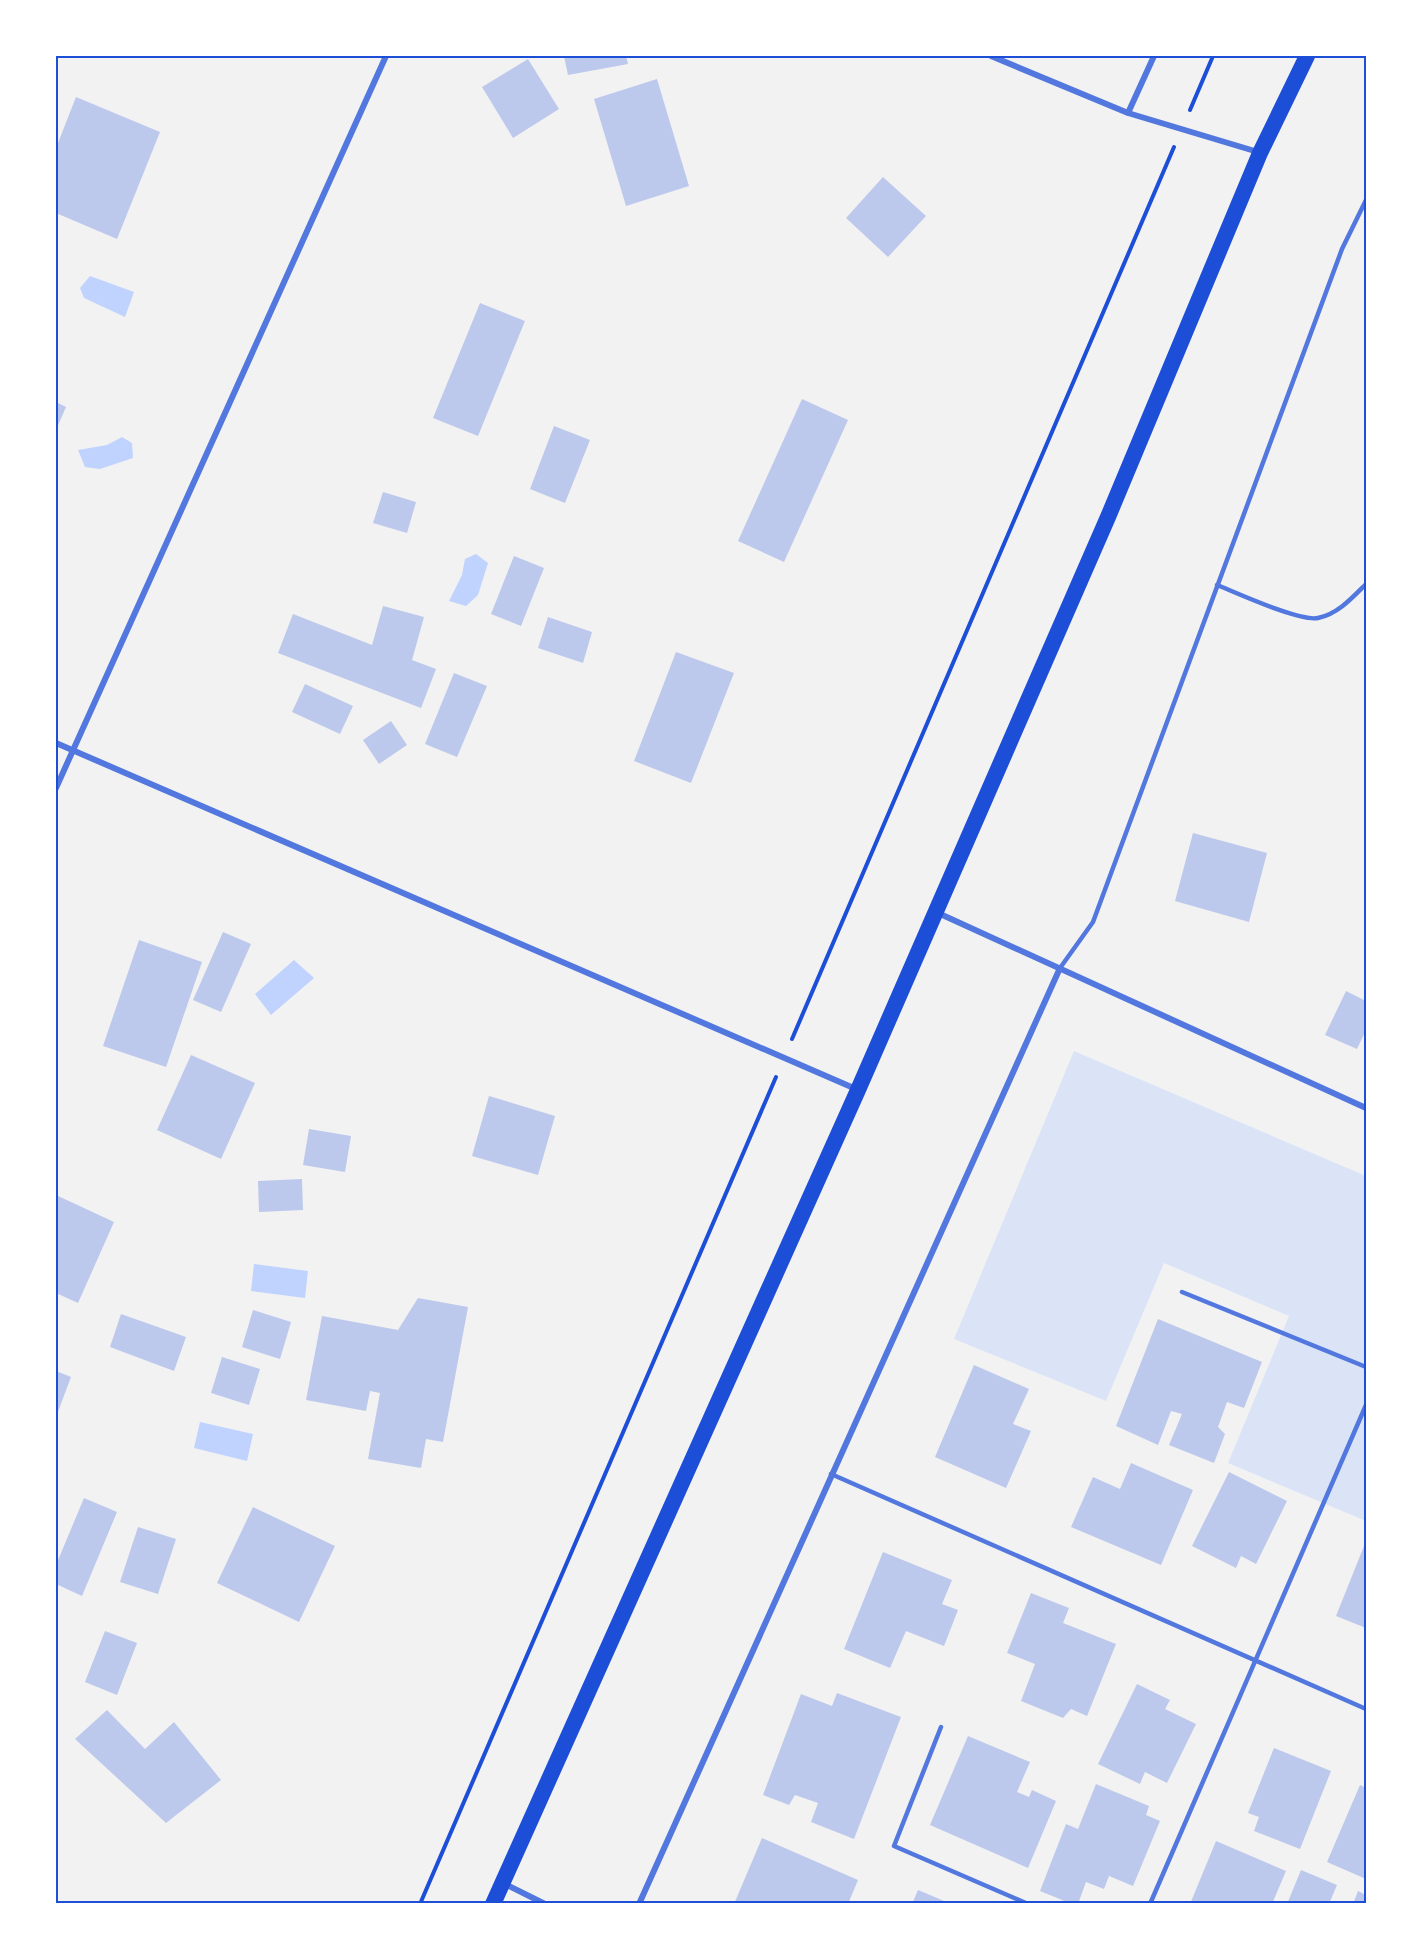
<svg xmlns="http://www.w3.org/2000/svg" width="1422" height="1959" viewBox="0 0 1422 1959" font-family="'Roboto Condensed',sans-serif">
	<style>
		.green { fill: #dbe4f7 }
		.water { fill: #bfd3fe }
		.building { fill: #bdc9ec }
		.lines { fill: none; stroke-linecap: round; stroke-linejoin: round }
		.path { stroke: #1d4ed8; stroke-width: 4 }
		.service { stroke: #5277de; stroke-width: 4.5 }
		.minor { stroke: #5277de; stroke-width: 6 }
		.trunk { stroke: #1d4ed8; stroke-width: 16 }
		.neatline { fill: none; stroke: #1d4ed8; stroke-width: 2 }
	</style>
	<rect width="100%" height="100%" fill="#f2f2f2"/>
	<path class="green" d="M 1074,1051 L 1366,1176 L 1366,1521 L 1228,1463 L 1289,1316 L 1164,1263 L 1106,1401 L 954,1339 Z"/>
	<path class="water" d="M 90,276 L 134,292 L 125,317 L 84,298 L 80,288 Z
		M 122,437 L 132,443 L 133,458 L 100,469 L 85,467 L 78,450 L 107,445 Z
		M 476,554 L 488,563 L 478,595 L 466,606 L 449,601 L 462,575 L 465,559 Z
		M 294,960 L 314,978 L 271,1015 L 255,994 Z
		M 254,1264 L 308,1271 L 305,1298 L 251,1291 Z
		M 200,1422 L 253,1434 L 247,1461 L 194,1448 Z"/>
	<path class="building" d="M 564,56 L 626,56 L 628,64 L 568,75 Z
		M 528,59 L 559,109 L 513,138 L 482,87 Z
		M 657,79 L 689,186 L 626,206 L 594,99 Z
		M 76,97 L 160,132 L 117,239 L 56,213 L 56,148 Z
		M 883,177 L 926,216 L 888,257 L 846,218 Z
		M 480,303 L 525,321 L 478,436 L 433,418 Z
		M 802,399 L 848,420 L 784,562 L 738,541 Z
		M 56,402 L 66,407 L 56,430 Z
		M 554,426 L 590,440 L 565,503 L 530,489 Z
		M 383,492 L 416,502 L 407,533 L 373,523 Z
		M 514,556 L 544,568 L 521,626 L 491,614 Z
		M 383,606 L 424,617 L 412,660 L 436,669 L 421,708 L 278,653 L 293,614 L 372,645 Z
		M 548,617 L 592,632 L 583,663 L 538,648 Z
		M 676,652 L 734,673 L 691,783 L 634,761 Z
		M 454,673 L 487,686 L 457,757 L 425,744 Z
		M 305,684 L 353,706 L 340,734 L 292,712 Z
		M 391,721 L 407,745 L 379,764 L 363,740 Z
		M 1193,833 L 1267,853 L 1249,922 L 1175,901 Z
		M 223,932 L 251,944 L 221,1012 L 193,1000 Z
		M 139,940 L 202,962 L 166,1067 L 103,1046 Z
		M 1346,991 L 1366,1001 L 1366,1030 L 1357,1049 L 1325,1035 Z
		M 191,1055 L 255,1083 L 221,1159 L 157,1130 Z
		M 489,1096 L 555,1116 L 538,1175 L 472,1156 Z
		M 309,1129 L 351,1136 L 345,1172 L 303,1165 Z
		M 302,1179 L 303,1210 L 259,1212 L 258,1181 Z
		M 56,1195 L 114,1222 L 78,1303 L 56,1293 Z
		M 418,1298 L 468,1307 L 443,1442 L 426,1439 L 421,1468 L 368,1459 L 380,1393 L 370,1391 L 366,1411 L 306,1400 L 322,1316 L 398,1330 Z
		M 253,1310 L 291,1322 L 280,1359 L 242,1347 Z
		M 121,1314 L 186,1337 L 174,1371 L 110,1347 Z
		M 1158,1319 L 1262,1362 L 1244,1408 L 1227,1402 L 1218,1427 L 1225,1434 L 1214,1463 L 1169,1445 L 1182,1414 L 1171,1411 L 1158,1445 L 1116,1426 Z
		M 222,1357 L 260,1369 L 249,1405 L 211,1393 Z
		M 974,1365 L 1029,1389 L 1013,1424 L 1031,1431 L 1006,1488 L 935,1457 Z
		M 56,1371 L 71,1377 L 56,1417 Z
		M 1131,1463 L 1193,1490 L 1161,1565 L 1071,1527 L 1093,1477 L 1120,1489 Z
		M 1229,1472 L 1287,1501 L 1256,1564 L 1241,1556 L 1236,1568 L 1192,1546 Z
		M 84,1498 L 117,1512 L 82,1596 L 56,1584 L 56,1565 Z
		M 253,1507 L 335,1546 L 299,1622 L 217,1583 Z
		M 138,1527 L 176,1539 L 158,1594 L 120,1582 Z
		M 1366,1541 L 1366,1628 L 1336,1616 Z
		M 883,1552 L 952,1580 L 942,1604 L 958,1610 L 944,1646 L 906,1631 L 890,1668 L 844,1649 Z
		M 1031,1593 L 1069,1608 L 1063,1623 L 1116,1644 L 1087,1716 L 1071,1709 L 1063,1718 L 1021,1701 L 1035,1664 L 1007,1653 Z
		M 105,1631 L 137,1643 L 117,1695 L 85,1682 Z
		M 1137,1684 L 1170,1700 L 1165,1709 L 1196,1724 L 1167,1783 L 1145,1772 L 1140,1784 L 1098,1764 Z
		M 837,1693 L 901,1717 L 854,1839 L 811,1822 L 818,1803 L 795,1795 L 789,1805 L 763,1795 L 801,1694 L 832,1706 Z
		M 107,1710 L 145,1749 L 174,1722 L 221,1780 L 166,1823 L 75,1739 Z
		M 968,1736 L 1030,1762 L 1017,1792 L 1029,1797 L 1032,1790 L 1056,1801 L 1028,1868 L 930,1825 Z
		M 1274,1748 L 1331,1771 L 1300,1849 L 1254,1831 L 1259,1817 L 1248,1813 Z
		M 1096,1784 L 1149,1806 L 1146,1815 L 1160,1821 L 1133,1886 L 1109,1876 L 1104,1889 L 1086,1882 L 1078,1904 L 1072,1904 L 1040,1891 L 1066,1824 L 1078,1829 Z
		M 1360,1785 L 1366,1788 L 1366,1879 L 1327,1862 Z
		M 762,1838 L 858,1880 L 848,1904 L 734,1904 Z
		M 1216,1841 L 1286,1871 L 1272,1904 L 1190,1904 Z
		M 1301,1870 L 1337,1885 L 1329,1904 L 1287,1904 Z
		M 918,1890 L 949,1903 L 949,1904 L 912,1904 Z
		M 1358,1891 L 1366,1895 L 1366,1904 L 1353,1904 Z"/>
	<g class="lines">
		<path class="path" d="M 1190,110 L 1213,56
			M 792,1039 L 1174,147
			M 420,1904 L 776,1077"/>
		<path class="service" d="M 1217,585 C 1237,593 1300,622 1318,618 C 1338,614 1353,597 1366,584
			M 1060,968 L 1093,922 L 1342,249 L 1366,200
			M 1182,1292 L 1366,1367
			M 831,1474 L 1366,1709
			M 941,1727 L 894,1846 L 1028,1904
			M 1150,1904 L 1366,1405"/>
		<path class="minor" d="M 991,56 L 1128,113 L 1258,152
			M 1128,113 L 1154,56
			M 56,743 L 856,1089
			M 56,788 L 386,56
			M 938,913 L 1366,1108
			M 505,1884 L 545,1904
			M 639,1904 L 1060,968"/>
		<path class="trunk" d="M 493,1904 L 858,1090 L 1108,517 L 1260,153 L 1307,56"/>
	</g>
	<rect width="1422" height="1959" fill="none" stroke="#ffffff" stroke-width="114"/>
	<rect x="57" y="57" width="1308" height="1845" class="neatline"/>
</svg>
